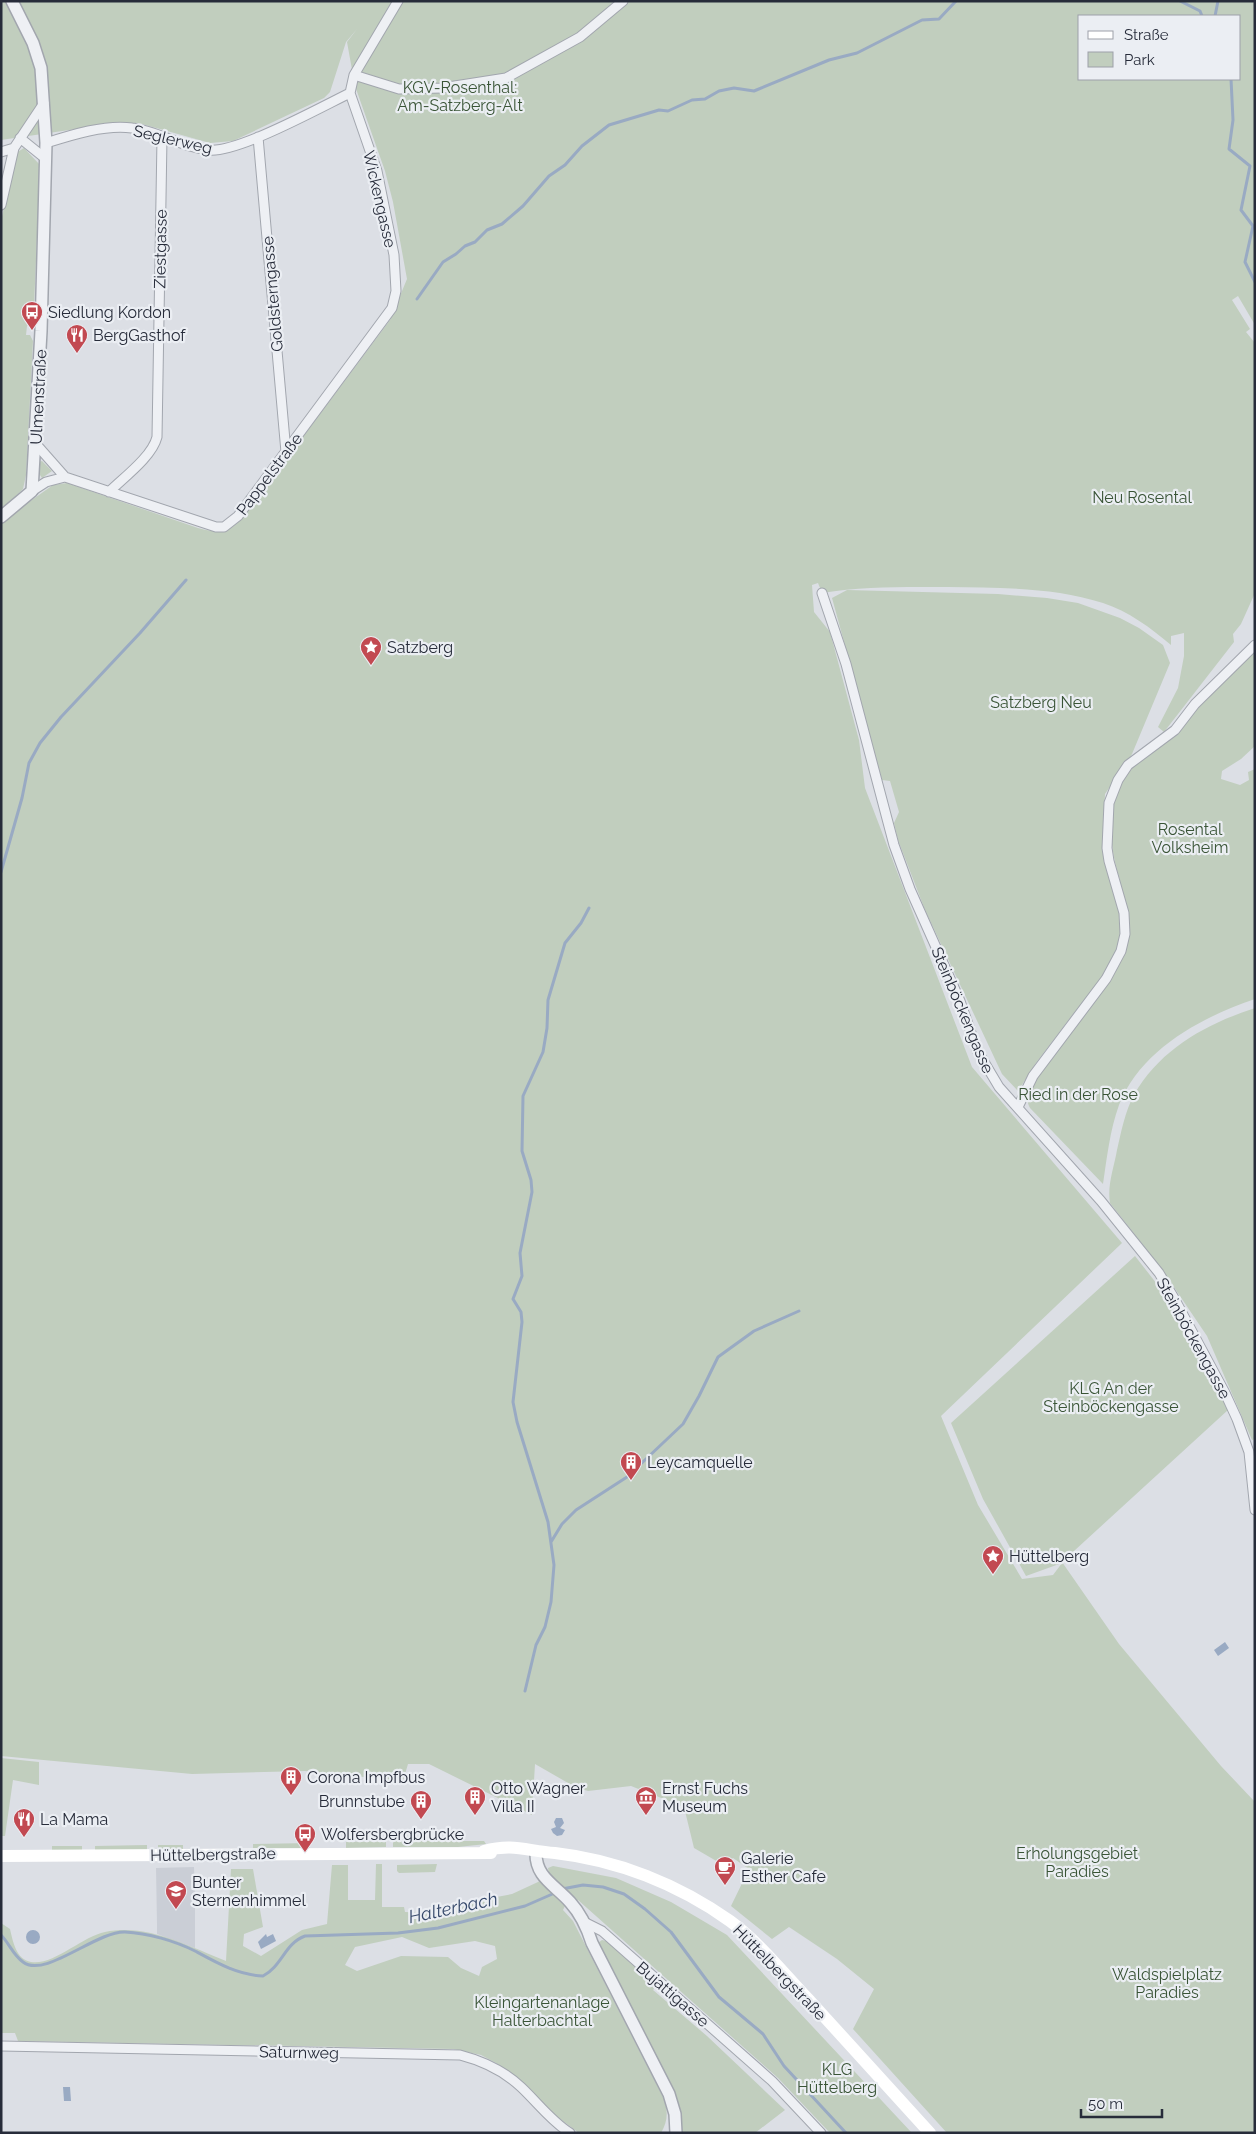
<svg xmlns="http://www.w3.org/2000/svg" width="1256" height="2134" viewBox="0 0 1256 2134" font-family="Raleway,sans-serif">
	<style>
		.built { fill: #caced6 }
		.green { fill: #c1cebe; fill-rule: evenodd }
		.water { fill: #99aac3 }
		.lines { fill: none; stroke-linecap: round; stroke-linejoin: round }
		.stream { stroke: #99aac3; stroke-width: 3 }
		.minor-casing { stroke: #a2a6ae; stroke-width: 11 }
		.tertiary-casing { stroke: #a2a6ae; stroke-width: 14 }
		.minor { stroke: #eef0f4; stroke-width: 9 }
		.tertiary { stroke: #eef0f4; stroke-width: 11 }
		.secondary { stroke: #fff; stroke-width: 12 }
		.labels { text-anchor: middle; stroke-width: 4.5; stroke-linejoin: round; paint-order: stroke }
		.park-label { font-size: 16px; fill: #395436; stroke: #ebeef3 }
		.street-label { font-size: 16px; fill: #272c3a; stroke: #ebeef3 }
		.poi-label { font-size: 16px; fill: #272c3a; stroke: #ebeef3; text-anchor: start }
		.water-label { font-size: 18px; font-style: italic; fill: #35486a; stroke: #ebeef3 }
	</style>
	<rect width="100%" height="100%" fill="#dcdfe5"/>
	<path class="built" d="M 194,1867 L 195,1900 L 195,1948 L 157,1934 L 157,1924 L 156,1868 Z"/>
	<path class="green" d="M 1,1 L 1255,1 L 1255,325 L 1238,296 L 1232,300 L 1250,329 L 1246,332 L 1255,343 L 1255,593 L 1241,624 L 1233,634 L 1234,642 L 1164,732 L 1158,727 L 1178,688 L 1184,656 L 1184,633 L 1171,636 L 1171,645 C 1151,628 1128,611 1103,603 C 1053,587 1000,588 948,587 C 905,587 864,586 822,593 L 818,583 L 812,585 L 814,612 L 830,632 L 859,740 L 865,788 L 972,1067 L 1122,1243 L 941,1416 L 978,1505 L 1022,1579 L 1053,1575 L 1062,1563 L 1026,1576 L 983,1499 L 951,1423 L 1135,1256 L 1164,1293 L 1191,1338 L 1228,1410 L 1062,1562 L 1119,1644 L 1221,1766 L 1255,1802 L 1255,2133 L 947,2133 L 853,2029 L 874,1989 L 837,1959 L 789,1927 L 772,1939 L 731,1906 L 749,1869 L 733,1858 L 725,1866 L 694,1848 L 684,1807 L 631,1786 L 588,1791 L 575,1787 L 535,1764 L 532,1815 L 429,1764 L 408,1764 L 403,1781 L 305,1771 L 192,1774 L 1,1756 L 1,221 L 16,153 L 24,148 L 40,165 L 34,307 L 32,324 L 27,326 L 26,335 L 30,335 L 33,341 L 26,475 L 23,489 L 9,503 L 29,502 L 53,485 L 67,483 L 198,528 C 220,534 228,534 244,516 L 390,320 L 407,279 L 393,202 L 385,171 L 355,86 L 347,42 L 357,29 L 346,42 L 330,92 L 324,98 L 233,141 L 210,143 L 142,124 L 117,123 L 1,140 ZM 1080,16 L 1240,16 L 1240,79 L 1080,79 Z
		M 42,461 L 52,471 L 42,478 L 40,475 L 39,462 Z
		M 847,590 L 998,594 L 1047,598 L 1078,603 L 1120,618 L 1139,628 L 1163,645 L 1170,663 L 1132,754 L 1105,794 L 1103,842 L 1107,871 L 1112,885 L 1120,880 C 1109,847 1104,799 1129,771 C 1144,754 1165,743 1181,727 C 1190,719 1195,709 1203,701 C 1220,683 1238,667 1255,650 L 1255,746 L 1241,759 L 1222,771 L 1221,779 L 1240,785 L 1249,780 L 1248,772 L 1255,769 L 1255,999 C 1202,1017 1141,1049 1119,1105 C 1110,1130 1107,1157 1103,1184 L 1030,1108 C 1028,1104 1027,1101 1028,1096 C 1031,1077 1069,1035 1082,1019 L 1074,1013 L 1036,1063 L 1018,1091 L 1002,1074 L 925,910 L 898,840 L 894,823 L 899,812 L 890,781 L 882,780 L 832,598 Z
		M 1255,1008 L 1255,1439 L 1252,1440 L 1207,1336 L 1161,1268 L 1110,1203 C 1107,1185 1114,1168 1117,1150 C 1121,1133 1125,1111 1134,1095 C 1160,1049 1206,1024 1255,1008 Z
		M 1,1758 L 39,1762 L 39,1785 L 13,1780 L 5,1836 L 1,1836 Z
		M 386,1841 L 386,1847 L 346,1848 L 346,1842 Z
		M 393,1841 L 484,1841 L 486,1844 L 458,1847 L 393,1847 Z
		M 310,1843 L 310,1848 L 253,1848 L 253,1844 Z
		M 147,1845 L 147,1850 L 95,1851 L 95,1846 Z
		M 158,1845 L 183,1845 L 183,1849 L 158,1849 Z
		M 52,1846 L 82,1846 L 82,1850 L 52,1850 Z
		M 376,1864 L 382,1864 L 382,1907 L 404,1907 L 405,1912 L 425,1913 L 425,1909 L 441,1909 L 441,1915 L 447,1916 L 470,1902 L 512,1894 L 538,1882 L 549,1874 L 548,1868 L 553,1866 L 616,1878 L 671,1902 L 727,1935 L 912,2133 L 830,2133 L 778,2078 L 578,1900 L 562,1903 L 565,1906 L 563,1910 L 573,1921 L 664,2099 C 668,2112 668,2121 661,2133 L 579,2133 L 556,2116 L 517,2077 L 496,2063 L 481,2055 L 453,2049 L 18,2041 L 15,2033 L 1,2033 L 1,1923 L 10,1929 C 13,1942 16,1959 31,1962 C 53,1966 83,1936 105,1932 C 147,1923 188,1946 226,1961 L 231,1869 L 253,1869 L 263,1927 L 244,1934 L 243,1946 L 261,1956 L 302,1930 L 327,1924 L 332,1865 L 348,1865 L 348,1900 L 375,1900 ZM 402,1937 L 429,1948 L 475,1941 L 495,1946 L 497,1959 L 482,1967 L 479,1976 L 461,1968 L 448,1957 L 401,1956 L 357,1971 L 345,1965 L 355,1947 Z
		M 437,1864 L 435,1872 L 399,1873 L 397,1871 L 397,1865 Z
		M 602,1940 L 606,1941 L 656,1986 L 653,1990 L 707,2036 L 785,2110 L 755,2133 L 681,2133 L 599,1946 L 598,1943 Z"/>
	<path class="water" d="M 1225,1642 L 1229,1648 L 1218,1656 L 1214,1650 Z
		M 556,1818 L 562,1818 L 564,1823 L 560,1828 L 565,1830 L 562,1835 L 557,1836 L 553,1833 L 551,1829 L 556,1827 L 554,1822 Z
		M26 1937a7 7 0 1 1 14 0a7 7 0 1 1-14 0Z
		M 266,1934 L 267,1937 L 273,1934 L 276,1941 L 261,1949 L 258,1942 Z
		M 63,2087 L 70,2087 L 71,2101 L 64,2101 Z"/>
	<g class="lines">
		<path class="stream" d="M 1180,1 L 1200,11 L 1202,16
			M 1215,16 L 1218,1
			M 1231,79 L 1233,120 L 1229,149 L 1250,166 L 1241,210 L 1253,226 L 1245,262 L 1255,282
			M 417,299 L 443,262 L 456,254 L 465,246 L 475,242 L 487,230 L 502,224 L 523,206 L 549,176 L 565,165 L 582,146 L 609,125 L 659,110 L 668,111 L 692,100 L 705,99 L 719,91 L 734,88 L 754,91 L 829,60 L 857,53 L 922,20 L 939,19 L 956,1
			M 1,872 L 22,798 L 29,763 L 40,743 L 61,717 L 140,633 L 186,580
			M 551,1542 L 562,1524 L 576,1510 L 627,1477 L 683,1424 L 699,1396 L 718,1357 L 754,1331 L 799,1311
			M 525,1691 L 536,1645 L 545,1627 L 551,1602 L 554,1565 L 548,1522 L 517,1422 L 513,1402 L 522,1322 L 521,1312 L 513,1299 L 522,1276 L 520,1253 L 532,1192 L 531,1180 L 522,1151 L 523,1096 L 543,1052 L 547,1028 L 548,1000 L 565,943 L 581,923 L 589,908
			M 562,1889 L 583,1885 L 603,1887 L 624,1894 L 645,1909 L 671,1932 L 719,1997 L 763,2034 L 784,2066 L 846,2133
			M 1,1935 C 9,1943 13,1955 23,1962 C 45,1979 96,1931 125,1932 C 148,1933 175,1941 195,1951 C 217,1963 238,1975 263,1976 C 282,1966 285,1943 305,1936 L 398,1933 L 438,1928 L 525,1906 L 557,1892"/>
		<g class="minor-casing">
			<path id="minor" d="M 354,75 L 399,89 L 442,88 L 506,78 L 580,37 L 623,1
				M 258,137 L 286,452
				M 20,138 L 46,159
				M 46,143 C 71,135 106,124 132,128 C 158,131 183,148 209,150 C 238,153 321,107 350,93
				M 1,152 L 14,148
				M 1,205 L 14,148 L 44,103
				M 35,443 L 65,477
				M 32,491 L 46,482 L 65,477 L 216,527 L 224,527 L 238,516 L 392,308 L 396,291 L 394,255 L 377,171 L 350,93 L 354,75 L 398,1
				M 109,492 C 123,478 152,457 157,437 L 162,138
				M 822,593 L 846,664 L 894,845 L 910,889 L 960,1001 L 977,1050 L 999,1087 L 1101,1201 L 1159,1273 L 1174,1298 L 1225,1393 L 1237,1419 L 1249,1452 L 1255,1510
				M 1018,1107 L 1033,1076 L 1106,979 L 1121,951 L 1125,934 L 1124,913 L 1109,861 L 1107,848 L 1109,803 L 1118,780 L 1128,765 L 1175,730 L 1195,704 L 1255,645
				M 586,1923 L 602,1931 L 772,2081 L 821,2133
				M 1,2046 L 460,2055 C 483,2061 504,2071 521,2087 C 538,2103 551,2121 570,2133"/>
		</g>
		<g class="tertiary-casing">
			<path id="tertiary" d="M 1,517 L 32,491 L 41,331 L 46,143 L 41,68 L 33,43 L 12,1
				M 536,1852 C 535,1877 555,1885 570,1902 C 581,1914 587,1927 592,1943 L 669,2094 L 675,2114 L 676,2133"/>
		</g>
		<use href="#minor" class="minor"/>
		<use href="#tertiary" class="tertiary"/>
		<path class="secondary" d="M 484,1851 C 513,1843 527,1851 555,1853 C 617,1860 678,1884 730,1921 C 760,1943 784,1974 810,2001 C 850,2045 890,2089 930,2133
			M 1,1856 L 491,1853"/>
	</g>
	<defs>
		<g id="bus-pin" transform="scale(1.125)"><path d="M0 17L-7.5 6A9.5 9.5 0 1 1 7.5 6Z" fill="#c24951" stroke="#ebeef3"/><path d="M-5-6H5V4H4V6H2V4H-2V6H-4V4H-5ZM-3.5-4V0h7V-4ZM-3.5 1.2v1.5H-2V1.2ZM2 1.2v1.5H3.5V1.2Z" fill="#fff"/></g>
		<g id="restaurant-pin" transform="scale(1.125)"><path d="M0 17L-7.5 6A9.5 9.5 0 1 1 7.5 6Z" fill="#c24951" stroke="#ebeef3"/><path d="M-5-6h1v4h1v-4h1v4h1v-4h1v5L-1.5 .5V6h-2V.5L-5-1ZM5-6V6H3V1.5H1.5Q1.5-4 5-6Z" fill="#fff"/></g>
		<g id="sight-pin" transform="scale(1.125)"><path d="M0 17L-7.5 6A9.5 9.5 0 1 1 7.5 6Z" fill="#c24951" stroke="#ebeef3"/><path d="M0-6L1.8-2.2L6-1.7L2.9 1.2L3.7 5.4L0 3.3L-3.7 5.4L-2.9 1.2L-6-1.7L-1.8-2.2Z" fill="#fff"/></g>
		<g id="building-pin" transform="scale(1.125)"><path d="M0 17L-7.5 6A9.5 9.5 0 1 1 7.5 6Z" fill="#c24951" stroke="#ebeef3"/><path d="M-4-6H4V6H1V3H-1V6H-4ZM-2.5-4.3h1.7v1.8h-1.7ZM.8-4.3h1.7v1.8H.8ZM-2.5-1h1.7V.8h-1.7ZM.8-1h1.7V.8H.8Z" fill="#fff"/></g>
		<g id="museum-pin" transform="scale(1.125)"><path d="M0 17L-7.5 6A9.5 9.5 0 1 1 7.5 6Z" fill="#c24951" stroke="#ebeef3"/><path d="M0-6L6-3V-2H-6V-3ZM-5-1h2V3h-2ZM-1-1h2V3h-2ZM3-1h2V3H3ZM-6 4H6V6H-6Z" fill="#fff"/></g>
		<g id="cafe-pin" transform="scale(1.125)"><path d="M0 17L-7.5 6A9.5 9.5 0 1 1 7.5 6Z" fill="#c24951" stroke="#ebeef3"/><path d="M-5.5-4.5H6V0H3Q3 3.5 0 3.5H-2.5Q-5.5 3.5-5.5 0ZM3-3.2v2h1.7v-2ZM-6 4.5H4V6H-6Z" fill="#fff"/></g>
		<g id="school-pin" transform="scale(1.125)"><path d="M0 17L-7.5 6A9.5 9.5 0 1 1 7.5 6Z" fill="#c24951" stroke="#ebeef3"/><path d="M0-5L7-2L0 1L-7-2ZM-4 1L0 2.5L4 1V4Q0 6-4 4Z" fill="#fff"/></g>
	</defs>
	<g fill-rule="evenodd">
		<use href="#bus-pin" x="32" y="312"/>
		<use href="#restaurant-pin" x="77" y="335"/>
		<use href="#sight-pin" x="371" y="647"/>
		<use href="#building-pin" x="631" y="1462"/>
		<use href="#sight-pin" x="993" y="1556"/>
		<use href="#building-pin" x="291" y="1777"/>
		<use href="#building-pin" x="475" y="1797"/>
		<use href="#museum-pin" x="646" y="1797"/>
		<use href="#building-pin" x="421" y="1801"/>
		<use href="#restaurant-pin" x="24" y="1819"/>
		<use href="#bus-pin" x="305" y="1834"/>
		<use href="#cafe-pin" x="725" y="1867"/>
		<use href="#school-pin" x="176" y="1891"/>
	</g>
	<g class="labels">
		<g class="park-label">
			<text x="460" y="93">KGV-Rosenthal:<tspan x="460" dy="18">Am-Satzberg-Alt</tspan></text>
			<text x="1142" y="503">Neu Rosental</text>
			<text x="1041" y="708">Satzberg Neu</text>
			<text x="1190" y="835">Rosental<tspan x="1190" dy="18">Volksheim</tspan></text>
			<text x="1078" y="1100">Ried in der Rose</text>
			<text x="1111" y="1394">KLG An der<tspan x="1111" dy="18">Steinböckengasse</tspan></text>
			<text x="1077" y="1859">Erholungsgebiet<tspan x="1077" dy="18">Paradies</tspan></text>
			<text x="1167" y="1980">Waldspielplatz<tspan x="1167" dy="18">Paradies</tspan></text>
			<text x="542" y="2008">Kleingartenanlage<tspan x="542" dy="18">Halterbachtal</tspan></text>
			<text x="837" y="2075">KLG<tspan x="837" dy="18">Hüttelberg</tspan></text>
		</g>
		<g class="street-label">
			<text transform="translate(173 139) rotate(13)" y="6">Seglerweg</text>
			<text transform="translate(380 199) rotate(77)" y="6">Wickengasse</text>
			<text transform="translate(160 249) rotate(-89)" y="6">Ziestgasse</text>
			<text transform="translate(272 294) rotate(-95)" y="6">Goldsterngasse</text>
			<text transform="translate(38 397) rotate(-87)" y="6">Ulmenstraße</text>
			<text transform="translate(269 474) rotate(-53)" y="6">Pappelstraße</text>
			<text transform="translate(963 1010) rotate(67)" y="6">Steinböckengasse</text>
			<text transform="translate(1194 1338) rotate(61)" y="6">Steinböckengasse</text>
			<text transform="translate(213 1854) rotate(-1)" y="6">Hüttelbergstraße</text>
			<text transform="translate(780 1972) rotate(46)" y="6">Hüttelbergstraße</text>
			<text transform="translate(673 1994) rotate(41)" y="6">Bujattigasse</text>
			<text transform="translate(299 2052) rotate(1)" y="6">Saturnweg</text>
		</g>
		<g class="poi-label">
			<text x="48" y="318">Siedlung Kordon</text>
			<text x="93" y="341">BergGasthof</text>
			<text x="387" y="653">Satzberg</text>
			<text x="647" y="1468">Leycamquelle</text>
			<text x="1009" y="1562">Hüttelberg</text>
			<text x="307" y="1783">Corona Impfbus</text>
			<text x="491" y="1794">Otto Wagner<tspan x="491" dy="18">Villa II</tspan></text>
			<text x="662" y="1794">Ernst Fuchs<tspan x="662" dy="18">Museum</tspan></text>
			<text x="405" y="1807" text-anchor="end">Brunnstube</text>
			<text x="40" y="1825">La Mama</text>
			<text x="321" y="1840">Wolfersbergbrücke</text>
			<text x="741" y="1864">Galerie<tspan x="741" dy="18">Esther Cafe</tspan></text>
			<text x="192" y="1888">Bunter<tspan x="192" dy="18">Sternenhimmel</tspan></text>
		</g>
		<g class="water-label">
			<text transform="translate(453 1908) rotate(-12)" y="6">Halterbach</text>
		</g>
	</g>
	<rect width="1256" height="2134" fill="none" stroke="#272c3a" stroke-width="5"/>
	<rect x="1078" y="15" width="162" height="65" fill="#ebeef3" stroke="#9da0a9"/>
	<rect x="1088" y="31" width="25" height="8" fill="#ffffff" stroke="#9da0a9"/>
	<text x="1124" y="40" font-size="15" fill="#272c3a">Straße</text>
	<rect x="1088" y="52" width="25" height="15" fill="#c1cebe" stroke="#9da0a9"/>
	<text x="1124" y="65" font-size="15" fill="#272c3a">Park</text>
	<path d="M1081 2109v8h81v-8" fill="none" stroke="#272c3a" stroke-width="2.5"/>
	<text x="1088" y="2109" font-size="15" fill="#272c3a" stroke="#ebeef3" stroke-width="4" paint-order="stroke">50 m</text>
</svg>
